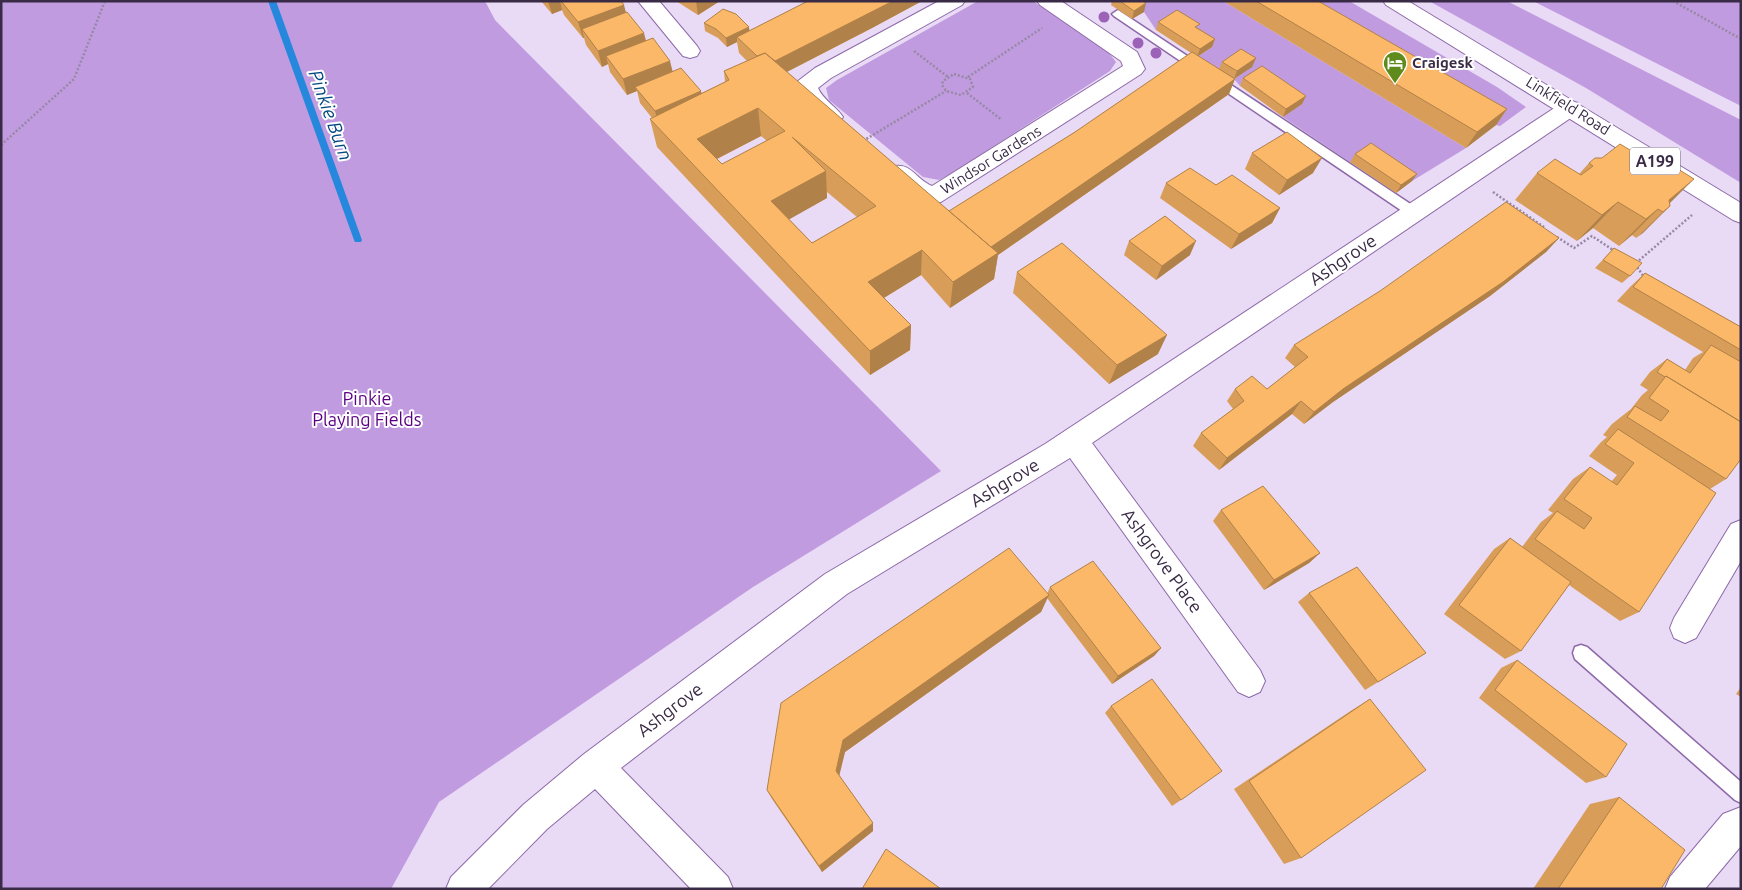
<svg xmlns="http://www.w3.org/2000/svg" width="1742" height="890" viewBox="0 0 1742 890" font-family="Ubuntu,sans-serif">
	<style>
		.green { fill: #c19bdf }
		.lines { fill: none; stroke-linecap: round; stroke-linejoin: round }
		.stream { fill: #2588dc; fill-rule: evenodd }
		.lane-casing { stroke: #8d69a8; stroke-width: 3 }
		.street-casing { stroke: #8d69a8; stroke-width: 2 }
		.primary-casing { stroke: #8d69a8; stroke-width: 2 }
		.path { stroke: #9788a4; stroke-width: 2.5; stroke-dasharray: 2 2; stroke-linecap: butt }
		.lane { fill: #fff; fill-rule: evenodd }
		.street { fill: #fff; fill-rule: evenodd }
		.primary { fill: #fff; fill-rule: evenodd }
		.tree { fill: #9b62b7 }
		.wall { fill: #d89e59; fill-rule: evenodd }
		.shaded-wall { fill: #b08149 }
		.building { fill: #fbb868; stroke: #b08149; fill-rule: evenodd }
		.labels { text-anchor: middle; stroke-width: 4; stroke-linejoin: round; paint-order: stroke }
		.far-poi-label { font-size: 15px; font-weight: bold; fill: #392a45; stroke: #fff; text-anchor: start }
		.far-street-label { font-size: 15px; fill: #392a45; stroke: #fff }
		.shield { fill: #fff; stroke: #746a7d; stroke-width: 1 }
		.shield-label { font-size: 16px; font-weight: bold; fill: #392a45 }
		.street-label { font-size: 18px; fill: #392a45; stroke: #fff }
		.park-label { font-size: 18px; fill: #5b0084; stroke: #fff }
		.water-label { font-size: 19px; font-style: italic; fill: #024980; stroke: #fff }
	</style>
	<rect width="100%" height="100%" fill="#e9daf6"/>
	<path class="green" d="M 1,1 L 485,1 L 495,20 L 941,471 L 753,587 L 439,802 L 391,889 L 1,889 Z
		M 978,1 L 1033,1 L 1109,53 L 1116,62 L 1110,71 L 952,173 L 939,180 L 923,177 L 829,100 L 826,88 L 837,80 Z
		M 1128,1 L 1223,1 L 1466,148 L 1412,181 L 1366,151 L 1350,162 L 1283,117 L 1301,104 L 1258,75 L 1240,86 L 1234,79 L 1252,66 L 1219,70 L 1197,57 L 1212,47 L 1193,35 L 1156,30 L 1144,12 Z
		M 1284,1 L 1349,1 L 1497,87 L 1526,107 L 1500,126 L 1496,125 Z
		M 1429,1 L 1507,1 L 1741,120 L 1741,183 L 1586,88 Z
		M 1533,1 L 1741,1 L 1741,106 Z"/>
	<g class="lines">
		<path class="stream" d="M 268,1 L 276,1 L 362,240 L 361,242 L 355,242 L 354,240 Z"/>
		<g class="lane-casing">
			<path id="lane" d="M 1118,10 L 1418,209 L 1419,212 L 1418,215 L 1408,215 L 1114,16 L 1112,14 Z
				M 1581,645 L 1587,647 L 1741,782 L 1741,803 L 1735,800 L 1575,659 L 1573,653 L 1575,647 Z"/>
		</g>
		<g class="street-casing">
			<path id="street" d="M 638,1 L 659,1 L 697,46 L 700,51 L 697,56 L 690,58 L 683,56 Z
				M 939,1 L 965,1 L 962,5 L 831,78 L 818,88 C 823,100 836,106 843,117 L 840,122 C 818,128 803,103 795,86 L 798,81 L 815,68 Z
				M 1037,1 L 1061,1 L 1137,52 L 1145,69 L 1141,74 L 941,202 C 922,208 897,190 888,173 L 891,167 C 911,161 915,179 932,186 L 1123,66 L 1121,61 L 1040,5 Z
				M 1570,101 L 1578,103 L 1581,108 L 1578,113 L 1092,443 L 1260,670 L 1265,681 L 1260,692 L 1249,697 L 1238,692 L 1070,458 L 847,594 L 621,768 L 728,877 L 733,889 L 691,889 L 595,789 L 547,829 L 488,889 L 446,889 L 451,877 L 523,805 L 584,754 L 825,574 L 1045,444 L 1562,103 Z
				M 1741,520 L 1741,561 L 1696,638 L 1685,643 L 1674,638 L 1670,628 L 1674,618 L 1731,524 Z
				M 1741,807 L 1741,846 L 1705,889 L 1665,889 L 1670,877 L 1723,814 Z"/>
		</g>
		<g class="primary-casing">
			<path id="primary" d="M 1383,1 L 1408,1 L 1741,203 L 1741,223 L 1733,220 L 1386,5 Z"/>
		</g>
		<path class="path" d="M 1673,1 L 1741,39
			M 914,51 L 948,77
			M 954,74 L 970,79 L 973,87 L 961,95 L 946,91 L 942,85 L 943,81 Z
			M 968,77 L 1042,28
			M 967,93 L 1002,120
			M 863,141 L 946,91
			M 1,145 L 74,79 L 105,1
			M 1493,192 L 1544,227
			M 1557,237 L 1574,248 L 1592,236 L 1616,252
			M 1636,263 L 1692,215
			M 1635,264 L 1644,277"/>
		<use href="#lane" class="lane"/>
		<use href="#street" class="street"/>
		<use href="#primary" class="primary"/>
	</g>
	<g class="tree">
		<circle cx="1104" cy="17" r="5.5"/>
		<circle cx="1138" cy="43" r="5.5"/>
		<circle cx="1156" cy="53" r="5.5"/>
	</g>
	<path class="wall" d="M 541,1 L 621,1 L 626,13 L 646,41 L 672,71 L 702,93 L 725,82 L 724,71 L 747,61 L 739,53 L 737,42 L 727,47 L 718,38 L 705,31 L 704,23 L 749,27 L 749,31 L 808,1 L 922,1 L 872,28 L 787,72 L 949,211 L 1075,132 L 1191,53 L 1156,30 L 1158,22 L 1198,28 L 1215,39 L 1212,47 L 1198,56 L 1219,69 L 1222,62 L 1256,58 L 1252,67 L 1235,78 L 1229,94 L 998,255 L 994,279 L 950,308 L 921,275 L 884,298 L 911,325 L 910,350 L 870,375 L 657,147 L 650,119 L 652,118 L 640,103 L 637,91 L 627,95 L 610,72 L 608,64 L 602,67 L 586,45 L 584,38 L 583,38 L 564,15 L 562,10 L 552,14 ZM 761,136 L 767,141 L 722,164 L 717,159 ZM 827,192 L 857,217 L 812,243 L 789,219 L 827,198 Z
		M 676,1 L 720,1 L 698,15 Z
		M 1112,1 L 1143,1 L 1144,12 L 1132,19 L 1111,5 Z
		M 1223,1 L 1318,1 L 1507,109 L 1496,125 L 1466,148 Z
		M 1243,78 L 1306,96 L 1302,104 L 1283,117 L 1240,86 Z
		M 1252,153 L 1313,173 L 1279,195 L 1245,169 Z
		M 1355,154 L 1412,181 L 1396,193 L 1350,162 Z
		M 1589,163 L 1669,203 L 1670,206 L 1636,238 L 1632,235 L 1619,246 L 1593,228 L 1577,241 L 1515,200 L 1537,173 L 1579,174 Z
		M 1166,183 L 1216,185 L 1280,208 L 1272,223 L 1231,249 L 1160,198 Z
		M 1559,238 L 1546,252 L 1490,296 L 1333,402 L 1304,424 L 1292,414 L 1219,470 L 1193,446 L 1201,433 L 1233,409 L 1227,401 L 1235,389 L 1267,389 L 1295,367 L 1285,358 L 1294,345 Z
		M 1129,241 L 1190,255 L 1156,280 L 1124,255 Z
		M 1614,248 L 1630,276 L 1622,283 L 1595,268 Z
		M 1017,272 L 1158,354 L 1109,384 L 1013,293 Z
		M 1645,273 L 1741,327 L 1741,459 L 1726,479 L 1710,489 L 1639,612 L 1620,621 L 1569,585 L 1521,651 L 1505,659 L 1444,614 L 1494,549 L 1510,538 L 1522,547 L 1541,522 L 1553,513 L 1548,510 L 1573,479 L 1590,467 L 1611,482 L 1617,475 L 1589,456 L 1601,442 L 1607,437 L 1603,435 L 1612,424 L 1631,409 L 1642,395 L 1648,390 L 1640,385 L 1650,372 L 1667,359 L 1685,370 L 1693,358 L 1703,352 L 1617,301 L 1630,287 Z
		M 1221,510 L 1320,553 L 1309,563 L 1264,590 L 1213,521 Z
		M 1050,587 L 1161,648 L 1154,656 L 1112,684 L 1047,598 L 1041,612 L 845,752 L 839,775 L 873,823 L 873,831 L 822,872 L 772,799 L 767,790 L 1047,594 Z
		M 1309,593 L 1426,653 L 1365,690 L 1298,602 Z
		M 1517,660 L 1606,777 L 1586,783 L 1479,698 L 1501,668 Z
		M 1741,687 L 1741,697 L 1736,694 Z
		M 1370,699 L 1301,858 L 1284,864 L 1234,789 L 1352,710 Z
		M 1111,706 L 1181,800 L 1172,806 L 1105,713 Z
		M 1619,797 L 1661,889 L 1533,889 L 1590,804 Z"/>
	<path class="shaded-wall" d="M 548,1 L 560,1 L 562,10 L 552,14 Z
		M 696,1 L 720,1 L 698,15 Z
		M 893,1 L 922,1 L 872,28 L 769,81 L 767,65 Z
		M 1146,3 L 1144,12 L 1132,19 L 1134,11 Z
		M 624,5 L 628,21 L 582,29 L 584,38 L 583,38 L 578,22 Z
		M 749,27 L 750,36 L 737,37 L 737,42 L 727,47 L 726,38 Z
		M 644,33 L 648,49 L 606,56 L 608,64 L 602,67 L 598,51 Z
		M 1215,39 L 1212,47 L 1197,57 L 1200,49 Z
		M 1256,58 L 1252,67 L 1234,79 L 1237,71 Z
		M 670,61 L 674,77 L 635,87 L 637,91 L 627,95 L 623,79 Z
		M 1235,79 L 1229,94 L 998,255 L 994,279 L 950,308 L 953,282 L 983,252 Z
		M 701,91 L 704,107 L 659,127 L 655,111 Z
		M 1306,96 L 1302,104 L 1283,117 L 1286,109 Z
		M 758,108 L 761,136 L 703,166 L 697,139 Z
		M 1507,109 L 1496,125 L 1466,148 L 1477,132 Z
		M 1322,158 L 1313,173 L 1279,195 L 1287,180 Z
		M 826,171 L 827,198 L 774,228 L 771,201 Z
		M 1417,174 L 1412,181 L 1396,193 L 1401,185 Z
		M 1694,179 L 1667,206 L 1669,200 Z
		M 1618,202 L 1593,228 L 1577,241 L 1602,215 Z
		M 1670,206 L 1643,233 L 1636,238 L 1663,212 Z
		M 1280,208 L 1272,223 L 1231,249 L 1239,234 Z
		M 1658,209 L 1632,235 L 1619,246 L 1646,219 Z
		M 1559,238 L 1546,252 L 1490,296 L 1333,402 L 1304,424 L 1314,412 L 1343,389 Z
		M 1196,241 L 1190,255 L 1156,280 L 1162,266 Z
		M 922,250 L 921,275 L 869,307 L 868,282 Z
		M 911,325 L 910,350 L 870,375 L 870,351 Z
		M 1167,335 L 1158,354 L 1109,384 L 1117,365 Z
		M 1301,401 L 1292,414 L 1219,470 L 1227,458 Z
		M 1320,553 L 1309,563 L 1264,590 L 1274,580 Z
		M 1049,595 L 1041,612 L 845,752 L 838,781 L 836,771 L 843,740 Z
		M 1161,648 L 1154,656 L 1112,684 L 1118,676 Z
		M 873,823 L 873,831 L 822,872 L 819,866 Z"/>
	<path class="building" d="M 561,1 L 621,1 L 624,5 L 578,22 Z
		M 808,1 L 893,1 L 775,61 L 765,53 L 757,56 L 737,37 Z
		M 1120,1 L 1143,1 L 1146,3 L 1134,11 Z
		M 1256,1 L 1318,1 L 1507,109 L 1477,132 Z
		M 723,9 L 736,14 L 749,27 L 726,38 L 716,29 L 704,23 Z
		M 1177,10 L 1200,24 L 1195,27 L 1215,39 L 1200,49 L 1158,22 Z
		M 627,12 L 644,33 L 598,51 L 582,29 Z
		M 653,38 L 670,61 L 623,79 L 606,56 Z
		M 1241,49 L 1256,58 L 1237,71 L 1222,62 Z
		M 1192,52 L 1235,79 L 991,247 L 949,211 L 1075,132 Z
		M 765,53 L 998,253 L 953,282 L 922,250 L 868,282 L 911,325 L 870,351 L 650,119 L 729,80 L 724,71 ZM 758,108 L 785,131 L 722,164 L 697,139 ZM 792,137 L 876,206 L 812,243 L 771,201 L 826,171 Z
		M 1262,66 L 1306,96 L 1286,109 L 1243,78 Z
		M 681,68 L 701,91 L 655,111 L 635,87 Z
		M 1287,132 L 1322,158 L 1287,180 L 1252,153 Z
		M 1371,143 L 1417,174 L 1401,185 L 1355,154 Z
		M 1620,144 L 1655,165 L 1662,159 L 1694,179 L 1669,200 L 1670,206 L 1663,212 L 1658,209 L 1646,219 L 1618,202 L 1602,215 L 1537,173 L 1555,159 L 1581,175 L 1593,166 L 1589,163 L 1595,158 L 1602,158 Z
		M 1190,168 L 1216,185 L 1232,175 L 1280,208 L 1239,234 L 1166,183 Z
		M 1506,202 L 1559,238 L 1503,282 L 1343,389 L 1314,412 L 1301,401 L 1227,458 L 1201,433 L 1244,401 L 1235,389 L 1252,376 L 1267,389 L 1308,357 L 1294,345 L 1380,291 Z
		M 1165,216 L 1196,241 L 1162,266 L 1129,241 Z
		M 1062,243 L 1167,335 L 1117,365 L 1017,272 Z
		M 1614,248 L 1642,263 L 1630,276 L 1603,260 Z
		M 1645,273 L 1741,327 L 1741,350 L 1633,287 Z
		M 1711,345 L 1741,362 L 1741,422 L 1666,376 L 1665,377 L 1657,372 L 1667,359 L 1690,373 Z
		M 1666,376 L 1741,422 L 1741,459 L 1726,479 L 1627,417 L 1635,406 L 1661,421 L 1669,411 L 1649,398 Z
		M 1618,429 L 1716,493 L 1639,612 L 1535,539 L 1557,511 L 1584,529 L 1592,518 L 1564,499 L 1590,467 L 1617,485 L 1634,463 L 1605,444 Z
		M 1263,486 L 1320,553 L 1274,580 L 1221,510 Z
		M 1510,538 L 1571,582 L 1521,651 L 1459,605 Z
		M 1009,548 L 1049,595 L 843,740 L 836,771 L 873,823 L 819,866 L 767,790 L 781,703 Z
		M 1093,561 L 1161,648 L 1118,676 L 1050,587 Z
		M 1357,567 L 1426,653 L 1378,682 L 1309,593 Z
		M 1517,660 L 1627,744 L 1606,777 L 1495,690 Z
		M 1152,679 L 1222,771 L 1181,800 L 1111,706 Z
		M 1370,699 L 1426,770 L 1301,858 L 1249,781 Z
		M 1619,797 L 1685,850 L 1661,889 L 1558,889 Z
		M 886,849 L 941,889 L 862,889 Z"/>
	<defs>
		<g id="hotel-pin" transform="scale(1.25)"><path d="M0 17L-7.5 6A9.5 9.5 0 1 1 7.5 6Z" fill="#5e8b1c" stroke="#fff"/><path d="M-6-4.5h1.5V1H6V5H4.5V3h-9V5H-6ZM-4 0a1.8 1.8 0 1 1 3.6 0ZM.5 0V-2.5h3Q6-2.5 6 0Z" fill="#fff"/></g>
	</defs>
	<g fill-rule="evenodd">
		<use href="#hotel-pin" x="1395" y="63"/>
	</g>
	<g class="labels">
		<g class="far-poi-label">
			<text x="1412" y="68">Craigesk</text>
		</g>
		<g class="far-street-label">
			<text transform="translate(1568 106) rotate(32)" y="5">Linkfield Road</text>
			<text transform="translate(991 160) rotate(-32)" y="5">Windsor Gardens</text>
		</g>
		<rect class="shield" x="1630" y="147.5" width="50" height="27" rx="4"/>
		<g class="shield-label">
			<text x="1655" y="167">A199</text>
		</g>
		<g class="street-label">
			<text transform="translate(1343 260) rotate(-34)" y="6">Ashgrove</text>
			<text transform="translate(1005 483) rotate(-31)" y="6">Ashgrove</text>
			<text transform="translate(1162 561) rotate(54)" y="6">Ashgrove Place</text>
			<text transform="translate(670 710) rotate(-37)" y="6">Ashgrove</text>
		</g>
		<g class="park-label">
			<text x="367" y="405">Pinkie<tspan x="367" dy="21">Playing Fields</tspan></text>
		</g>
		<g class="water-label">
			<text transform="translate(331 115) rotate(70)" y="7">Pinkie Burn</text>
		</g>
	</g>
	<rect width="1742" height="890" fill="none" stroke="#392a45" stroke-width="5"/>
</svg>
